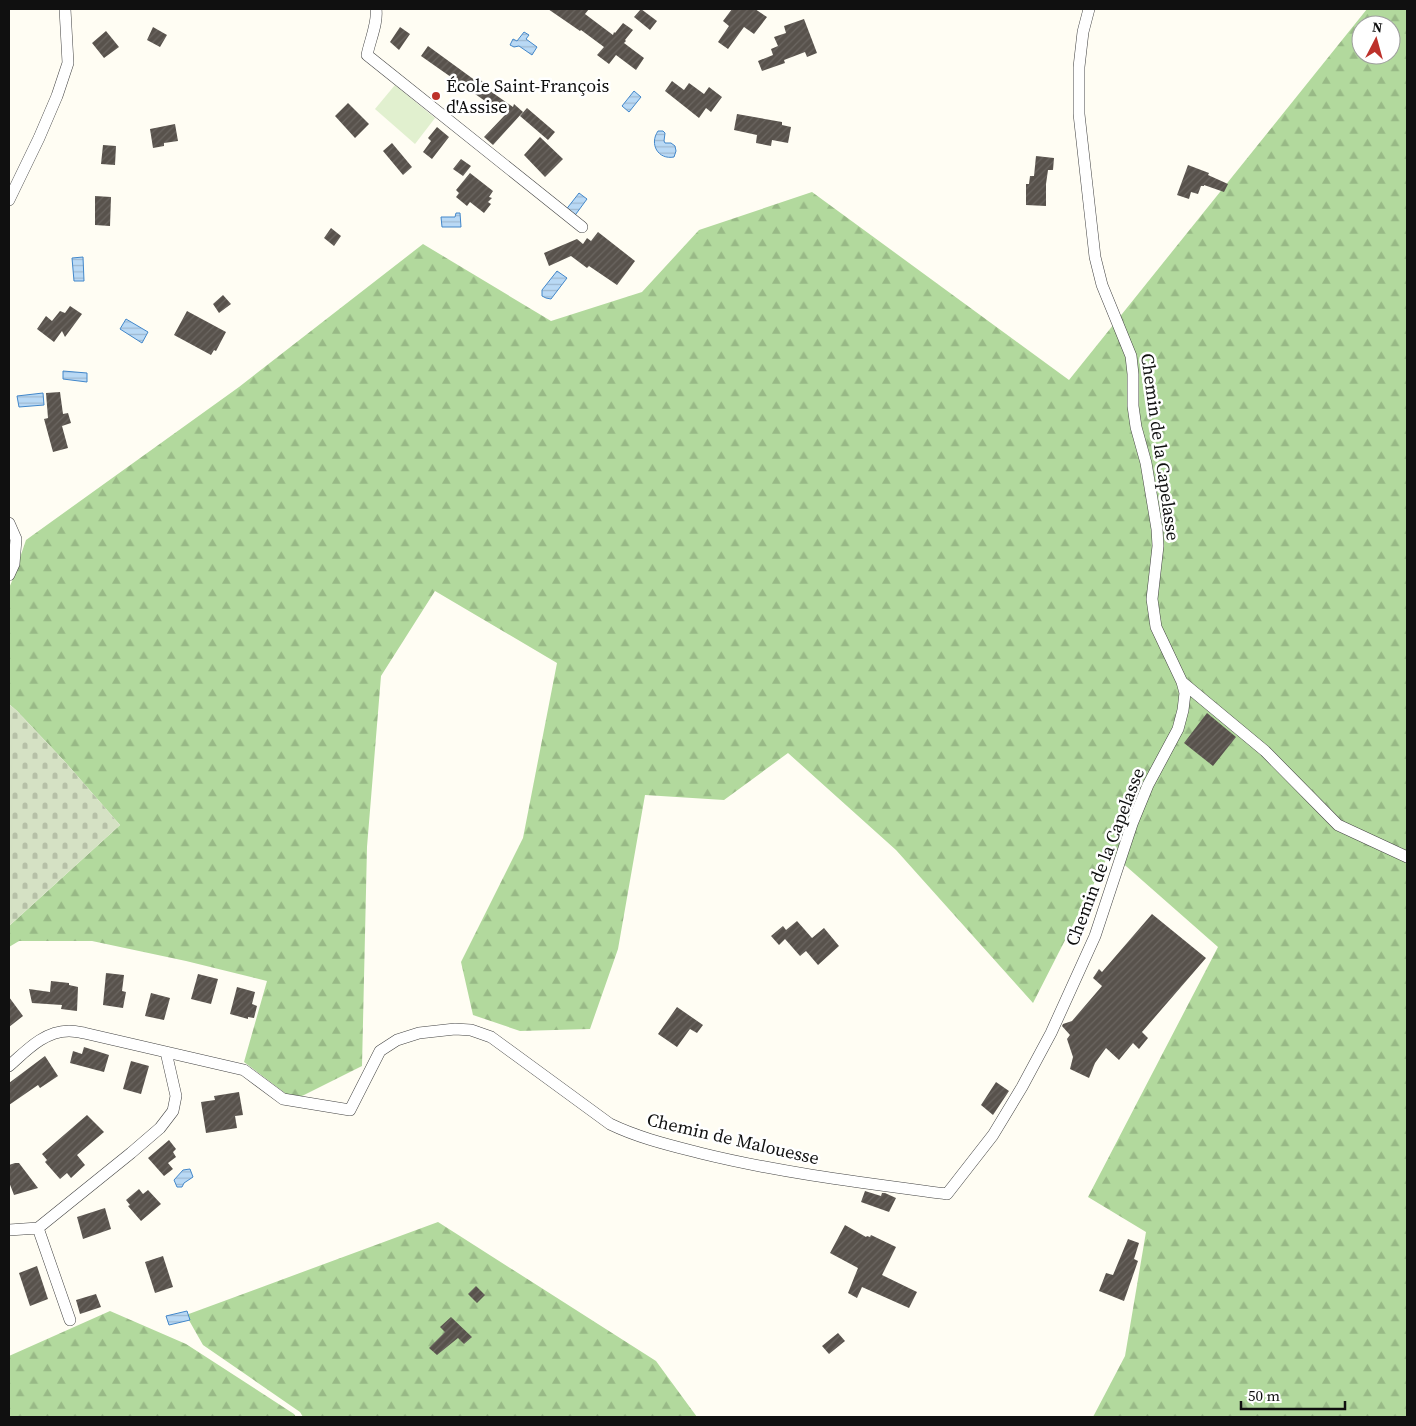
<svg xmlns="http://www.w3.org/2000/svg" width="1416" height="1426" viewBox="0 0 1416 1426" font-family="'Source Serif 4',serif">
	<style>
		.forest { fill: url(#forest-firs); fill-rule: evenodd }
		.cemetery { fill: url(#cemetery-stones) }
		.pitch { fill: #e1f0cf }
		.water { fill: url(#water-rules); stroke: #4287ca }
		.building { fill: url(#building-hatch) }
		.lines { fill: none; stroke-linecap: round; stroke-linejoin: round }
		.minor-casing { stroke: #434343; stroke-width: 12 }
		.minor { stroke: #fff; stroke-width: 11 }
		.poi-dot { fill: #bd312b; stroke: #fff; stroke-width: 2 }
		.labels { text-anchor: middle; stroke-width: 5; stroke-linejoin: round; paint-order: stroke }
		.poi-label { font-size: 18px; fill: #101010; stroke: #fff; text-anchor: start }
		.street-label { font-size: 18px; fill: #101010; stroke: #fff }
	</style>
	<defs>
		<pattern id="forest-firs" width="22" height="20" patternUnits="userSpaceOnUse" patternTransform="scale(1.25)"><rect width="22" height="20" fill="#b2d99d"/><path d="M5 1l3.5 6h-7zM16 11l3.5 6h-7z" fill="#98b986"/></pattern>
		<pattern id="cemetery-stones" width="16" height="16" patternUnits="userSpaceOnUse" patternTransform="scale(1.25)"><rect width="16" height="16" fill="#d5e1c4"/><path d="M2 7V4a2 2 0 0 1 4 0v3zM10 15v-3a2 2 0 0 1 4 0v3z" fill="#b6c0a7"/></pattern>
		<pattern id="water-rules" width="6" height="5" patternUnits="userSpaceOnUse" patternTransform="scale(1.25)"><rect width="6" height="5" fill="#b9d9f5"/><path d="M0 2.5h6" fill="none" stroke="#9eb9d1"/></pattern>
		<pattern id="building-hatch" width="6" height="6" patternUnits="userSpaceOnUse" patternTransform="scale(1.25)"><rect width="6" height="6" fill="#58524c"/><path d="M-1 1l2-2M0 6l6-6M5 7l2-2" fill="none" stroke="#6b6661"/></pattern>
	</defs>
	<rect width="100%" height="100%" fill="#fffdf3"/>
	<path class="forest" d="M 1367,9 L 1407,9 L 1407,1417 L 1093,1417 L 1125,1356 L 1146,1232 L 1088,1197 L 1218,947 L 1110,852 L 1033,1003 L 896,850 L 788,753 L 724,800 L 645,795 L 618,949 L 590,1029 L 520,1031 L 473,1015 L 461,962 L 523,838 L 557,663 L 435,591 L 381,676 L 367,847 L 362,1066 L 294,1100 L 244,1062 L 267,981 L 186,961 L 92,941 L 19,941 L 9,947 L 9,926 L 120,825 L 66,763 L 17,711 L 9,704 L 9,588 L 12,581 L 26,540 L 239,387 L 423,244 L 551,321 L 642,292 L 699,230 L 812,192 L 1069,380 ZM 1361,25 L 1391,25 L 1391,55 L 1361,55 Z
		M 438,1222 L 656,1361 L 697,1417 L 303,1417 L 300,1412 L 203,1345 L 186,1315 Z
		M 110,1311 L 186,1344 L 294,1414 L 296,1417 L 9,1417 L 9,1356 Z"/>
	<path class="cemetery" d="M 9,704 L 17,711 L 66,763 L 120,825 L 9,926 Z"/>
	<path class="pitch" d="M 395,85 L 435,118 L 415,144 L 375,109 Z"/>
	<path class="water" d="M 524,32 L 529,35 L 526,39 L 537,47 L 532,55 L 519,46 L 514,47 L 510,45 L 513,39 L 517,41 Z
		M 634,91 L 641,97 L 629,112 L 622,106 Z
		M 658,131 L 663,131 L 665,133 L 664,141 L 665,143 L 671,143 L 675,146 L 676,151 L 674,157 C 658,160 649,144 658,131 Z
		M 579,193 L 587,199 L 573,218 L 565,211 Z
		M 456,213 L 460,213 L 461,227 L 442,227 L 441,217 L 455,217 Z
		M 83,257 L 84,281 L 74,281 L 72,258 Z
		M 557,271 L 567,278 L 551,299 L 546,298 L 542,296 L 542,290 Z
		M 126,319 L 148,332 L 142,343 L 120,329 Z
		M 63,371 L 87,373 L 87,382 L 63,379 Z
		M 43,393 L 44,405 L 19,407 L 17,396 Z
		M 190,1169 L 193,1177 L 184,1183 L 182,1187 L 177,1187 L 174,1180 L 183,1170 Z
		M 187,1311 L 190,1320 L 169,1325 L 166,1316 Z"/>
	<path class="building" d="M 548,9 L 589,9 L 585,14 L 613,35 L 614,32 L 615,33 L 623,23 L 633,30 L 625,40 L 626,41 L 624,43 L 644,58 L 636,70 L 616,55 L 609,64 L 597,55 L 604,47 L 581,30 L 580,31 Z
		M 641,9 L 657,21 L 650,30 L 634,17 Z
		M 732,9 L 755,9 L 767,17 L 754,34 L 744,27 L 728,49 L 718,42 L 729,26 L 723,21 Z
		M 804,19 L 817,53 L 807,57 L 805,52 L 784,60 L 785,63 L 762,71 L 758,61 L 773,55 L 771,49 L 778,46 L 774,37 L 786,33 L 784,26 Z
		M 153,27 L 167,35 L 160,47 L 147,40 Z
		M 400,27 L 410,34 L 399,50 L 390,42 Z
		M 106,31 L 119,47 L 104,58 L 92,43 Z
		M 428,46 L 476,81 L 478,78 L 488,86 L 486,88 L 513,107 L 514,104 L 523,112 L 493,145 L 484,137 L 505,115 L 421,56 Z
		M 672,81 L 684,90 L 689,83 L 704,94 L 709,87 L 722,97 L 711,112 L 706,108 L 699,118 L 665,91 Z
		M 348,103 L 369,124 L 355,138 L 335,116 Z
		M 527,108 L 555,132 L 548,140 L 520,116 Z
		M 737,114 L 782,122 L 782,125 L 791,127 L 788,143 L 772,140 L 771,146 L 756,143 L 757,135 L 734,130 Z
		M 175,124 L 178,141 L 164,143 L 164,146 L 153,148 L 150,129 Z
		M 437,127 L 449,137 L 432,159 L 423,152 L 431,141 L 428,138 Z
		M 540,137 L 563,159 L 545,177 L 524,155 Z
		M 392,143 L 412,167 L 403,175 L 383,151 Z
		M 103,145 L 116,146 L 115,165 L 101,164 Z
		M 1036,156 L 1054,158 L 1053,170 L 1048,170 L 1046,184 L 1046,206 L 1026,205 L 1026,184 L 1029,184 L 1030,176 L 1034,176 Z
		M 461,159 L 471,166 L 463,176 L 453,169 Z
		M 1188,165 L 1209,173 L 1208,175 L 1228,184 L 1224,192 L 1204,185 L 1204,186 L 1201,186 L 1198,194 L 1191,192 L 1189,199 L 1177,195 Z
		M 470,173 L 493,191 L 489,197 L 492,198 L 488,202 L 491,204 L 484,213 L 470,202 L 467,206 L 456,197 L 459,193 L 456,190 Z
		M 95,196 L 111,197 L 110,226 L 95,225 Z
		M 331,228 L 341,236 L 334,246 L 324,238 Z
		M 598,232 L 635,261 L 617,285 L 589,266 L 587,268 L 571,256 L 549,266 L 544,253 L 577,239 L 583,244 L 587,238 L 591,241 Z
		M 223,295 L 231,304 L 219,313 L 213,304 Z
		M 70,306 L 82,314 L 65,337 L 62,331 L 54,342 L 37,329 L 46,316 L 52,321 L 60,311 L 65,313 Z
		M 187,311 L 226,332 L 216,351 L 214,350 L 211,355 L 174,335 Z
		M 60,392 L 63,414 L 68,413 L 71,423 L 62,426 L 68,448 L 53,452 L 44,419 L 48,418 L 46,393 Z
		M 1207,713 L 1236,737 L 1213,766 L 1184,743 Z
		M 1152,914 L 1206,958 L 1142,1032 L 1148,1038 L 1139,1049 L 1133,1043 L 1119,1060 L 1106,1048 L 1095,1063 L 1089,1078 L 1070,1069 L 1073,1057 L 1067,1039 L 1070,1035 L 1062,1026 L 1063,1024 L 1072,1021 L 1102,986 L 1093,978 L 1099,969 L 1102,972 Z
		M 797,921 L 812,938 L 824,928 L 839,946 L 818,965 L 806,951 L 800,956 L 785,939 L 779,945 L 771,936 L 783,926 L 786,930 Z
		M 106,973 L 124,975 L 122,991 L 126,992 L 123,1008 L 103,1005 Z
		M 198,974 L 218,979 L 211,1004 L 191,999 Z
		M 51,981 L 69,983 L 69,985 L 78,987 L 77,1011 L 61,1009 L 62,1005 L 32,1003 L 29,989 L 50,992 Z
		M 237,987 L 255,992 L 252,1004 L 257,1006 L 254,1018 L 248,1017 L 248,1019 L 230,1014 Z
		M 151,993 L 170,998 L 164,1020 L 145,1016 Z
		M 9,997 L 23,1016 L 9,1027 Z
		M 677,1007 L 703,1025 L 697,1033 L 690,1029 L 677,1047 L 658,1034 Z
		M 84,1047 L 109,1055 L 104,1072 L 70,1063 L 73,1051 L 82,1054 Z
		M 45,1056 L 58,1076 L 40,1088 L 38,1085 L 9,1105 L 9,1083 Z
		M 131,1061 L 149,1066 L 141,1094 L 123,1089 Z
		M 996,1082 L 1009,1091 L 993,1115 L 981,1105 Z
		M 239,1092 L 243,1115 L 235,1116 L 237,1128 L 206,1133 L 201,1102 L 215,1100 L 214,1096 Z
		M 87,1115 L 104,1132 L 77,1155 L 85,1165 L 71,1178 L 67,1173 L 60,1179 L 45,1162 L 47,1160 L 42,1154 Z
		M 169,1140 L 176,1149 L 173,1152 L 176,1157 L 168,1163 L 173,1169 L 164,1176 L 148,1158 Z
		M 15,1163 L 19,1163 L 38,1188 L 14,1195 L 9,1182 L 9,1165 Z
		M 139,1189 L 143,1194 L 148,1190 L 161,1204 L 141,1221 L 128,1206 L 130,1205 L 126,1200 Z
		M 865,1191 L 881,1196 L 882,1193 L 885,1193 L 896,1198 L 889,1212 L 861,1202 Z
		M 105,1208 L 111,1229 L 83,1239 L 77,1217 Z
		M 845,1225 L 866,1237 L 867,1236 L 870,1237 L 871,1235 L 896,1247 L 882,1275 L 917,1292 L 909,1308 L 862,1287 L 857,1298 L 848,1293 L 858,1268 L 830,1253 Z
		M 1128,1239 L 1139,1243 L 1134,1259 L 1138,1261 L 1124,1301 L 1099,1291 L 1106,1273 L 1113,1275 Z
		M 163,1256 L 173,1287 L 155,1293 L 145,1262 Z
		M 37,1266 L 48,1299 L 30,1306 L 19,1273 Z
		M 476,1286 L 485,1295 L 477,1303 L 468,1294 Z
		M 96,1294 L 101,1307 L 80,1314 L 76,1300 Z
		M 451,1317 L 472,1337 L 464,1344 L 458,1338 L 437,1355 L 429,1348 L 445,1332 L 440,1327 Z
		M 838,1333 L 845,1341 L 829,1354 L 822,1346 Z"/>
	<g class="lines">
		<g class="minor-casing">
			<path id="minor" d="M 376,9 C 378,23 370,40 367,55 L 582,227
				M 9,200 L 39,138 L 57,96 L 68,63 L 65,9
				M 9,523 L 16,539 L 14,564 L 9,575
				M 1182,682 L 1265,751 L 1338,825 L 1407,857
				M 9,1066 C 26,1051 44,1031 69,1031 C 74,1031 79,1032 84,1033 L 244,1070 L 283,1099 L 350,1110 L 380,1051 L 397,1040 L 419,1033 L 455,1029 L 471,1030 L 491,1037 L 610,1124 C 639,1138 669,1145 700,1153 C 781,1173 864,1183 947,1194 L 993,1135 L 1022,1087 L 1051,1033 L 1095,936 L 1132,824 L 1148,785 L 1178,729 L 1183,710 L 1185,693 L 1182,682 L 1156,627 L 1152,599 L 1158,546 L 1157,529 L 1146,463 L 1136,427 L 1133,406 L 1133,374 L 1131,356 L 1102,285 L 1095,257 L 1079,114 L 1079,67 L 1083,32 L 1089,9
				M 38,1228 L 70,1320
				M 9,1230 L 38,1228 L 131,1153 L 160,1128 L 173,1111 L 176,1096 L 166,1052"/>
		</g>
		<use href="#minor" class="minor"/>
	</g>
	<circle class="poi-dot" cx="436" cy="96" r="5"/>
	<g class="labels">
		<g class="poi-label">
			<text x="446" y="92">École Saint-François<tspan x="446" dy="21">d'Assise</tspan></text>
		</g>
		<g class="street-label">
			<text transform="translate(1160 447) rotate(82)" y="6">Chemin de la Capelasse</text>
			<text transform="translate(1105 857) rotate(-69)" y="6">Chemin de la Capelasse</text>
			<text transform="translate(733 1139) rotate(13)" y="6">Chemin de Malouesse</text>
		</g>
	</g>
	<rect width="1416" height="1426" fill="none" stroke="#101010" stroke-width="20"/>
	<g transform="translate(1376 40) rotate(6)"><circle r="24" fill="#ffffff" stroke="#9f9f9f"/>
	<path d="M0-4L9 19L0 12L-9 19Z" fill="#bd312b"/>
	<text y="-8" font-size="14" font-weight="bold" text-anchor="middle" fill="#101010">N</text>
	</g>
	<path d="M1241 1401v8h104v-8" fill="none" stroke="#101010" stroke-width="2.5"/>
	<text x="1248" y="1401" font-size="15" fill="#101010" stroke="#ffffff" stroke-width="4" paint-order="stroke">50 m</text>
</svg>
